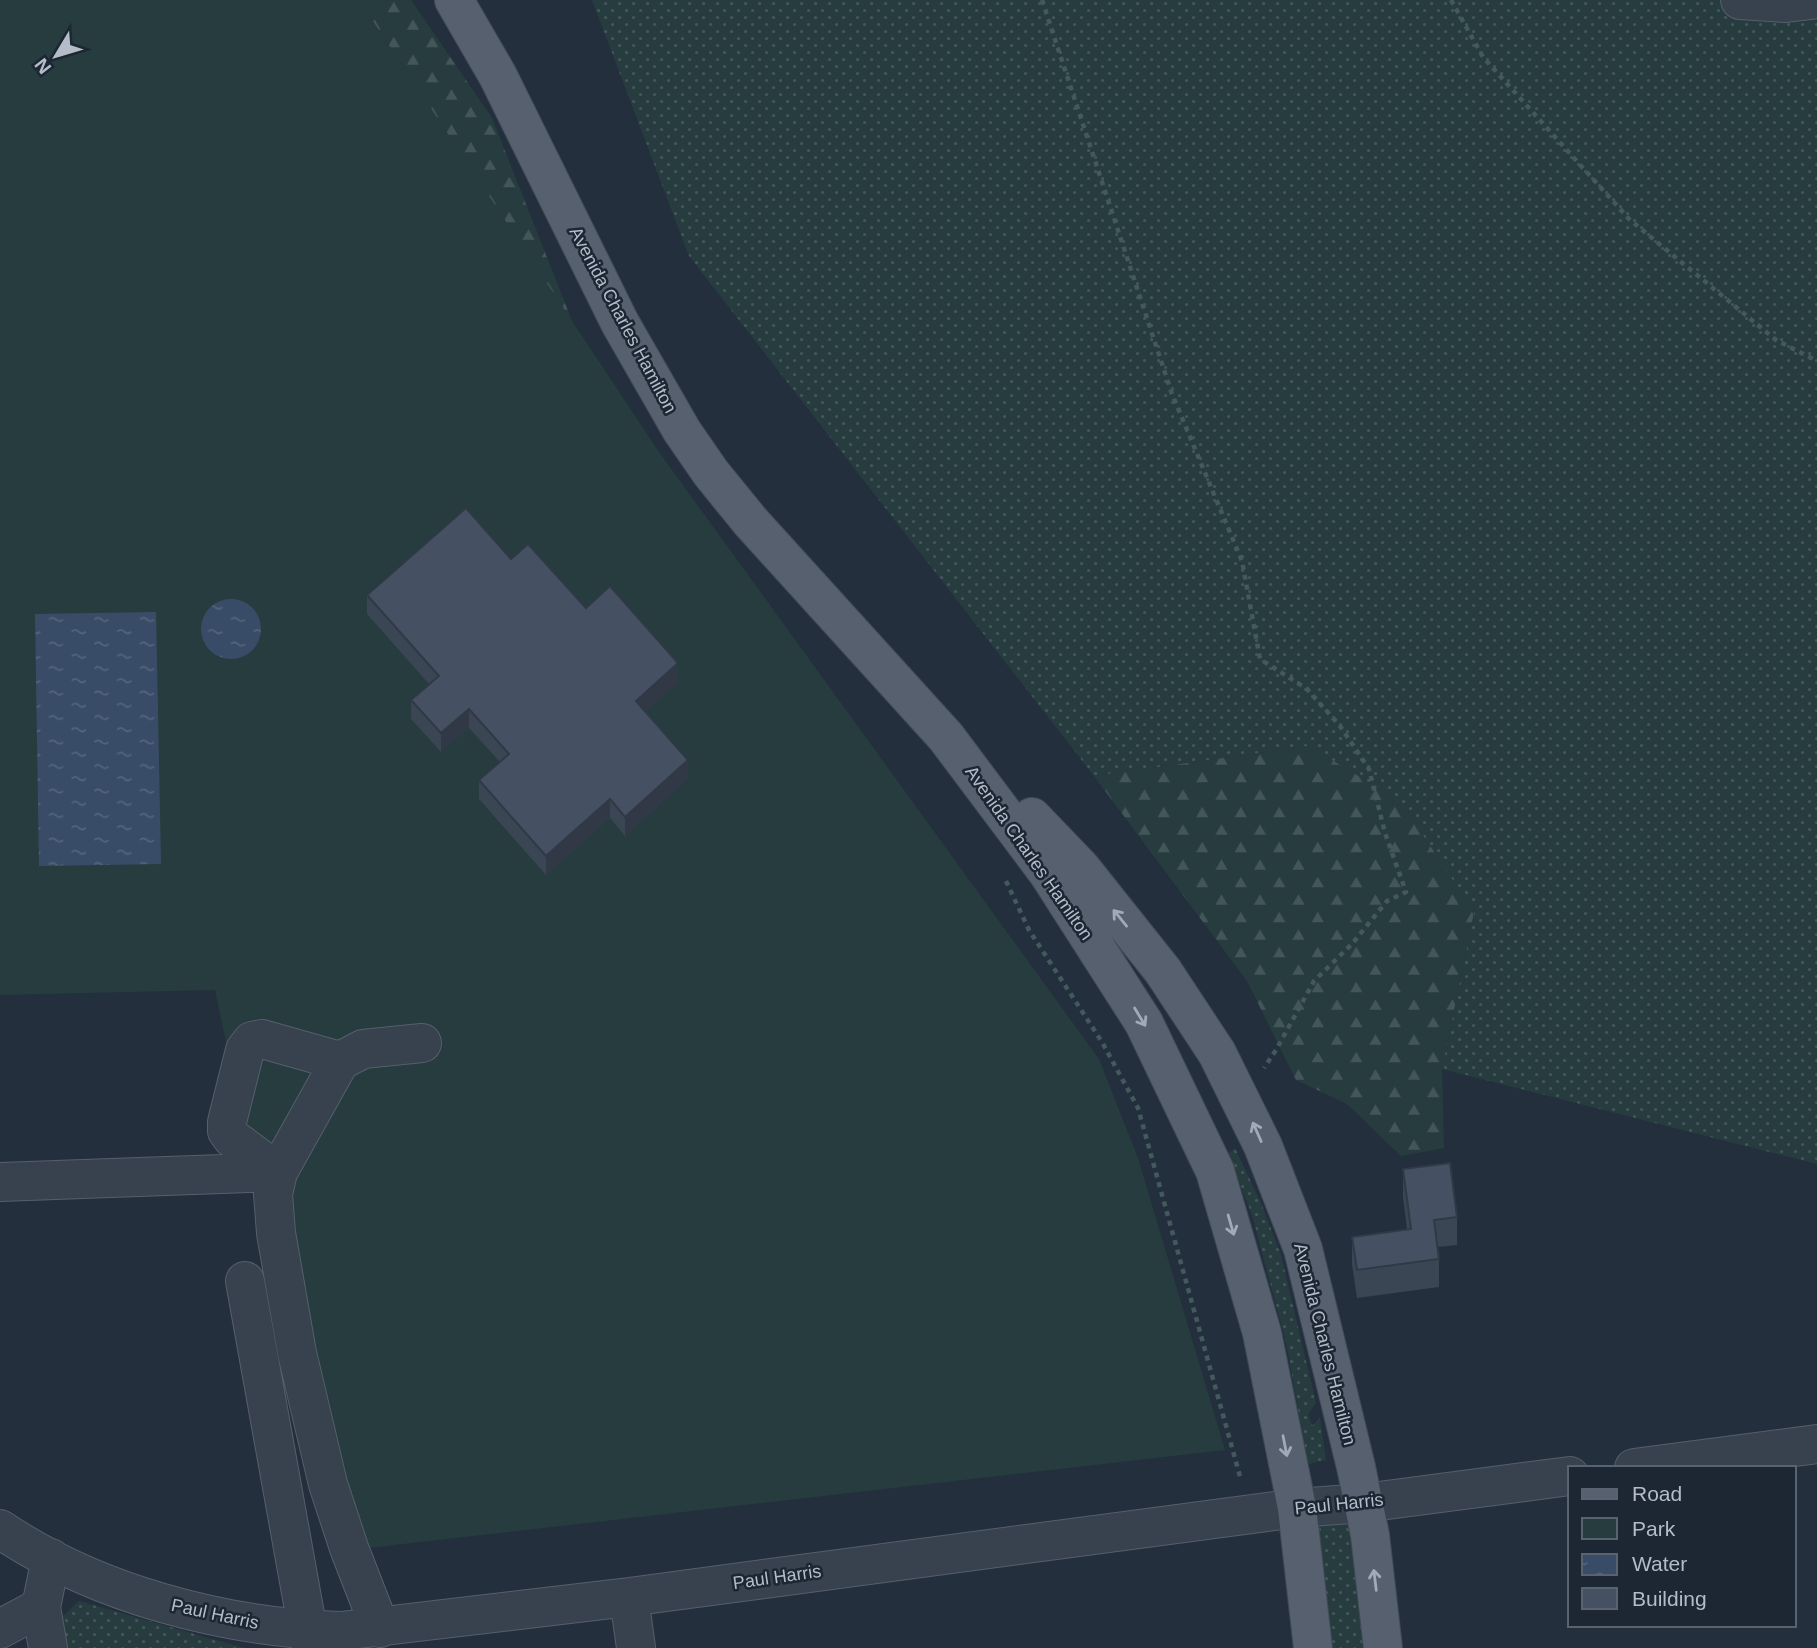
<svg xmlns="http://www.w3.org/2000/svg" width="1817" height="1648" viewBox="0 0 1817 1648" font-family="Arial,sans-serif">
	<style>
		.grass { fill: url(#grass-dots) }
		.forest { fill: url(#forest-firs) }
		.park { fill: #263c3f }
		.water { fill: url(#water-ripples) }
		.lines { fill: none; stroke-linecap: round; stroke-linejoin: round }
		.minor-casing { stroke: #565f6c; stroke-width: 40 }
		.major-casing { stroke: #414a57; stroke-width: 40 }
		.path { stroke: #44595c; stroke-width: 4.5; stroke-dasharray: 5 5; stroke-linecap: butt }
		.minor { stroke: #38414e; stroke-width: 38 }
		.major { stroke: #56606e; stroke-width: 38 }
		.wall { fill: #3b4654 }
		.shaded-wall { fill: #303945 }
		.building { fill: #455162; stroke: #303945; stroke-width: 2 }
		.oneway { stroke: #a1aab7 }
		.labels { text-anchor: middle; stroke-width: 5; stroke-linejoin: round; paint-order: stroke }
		.street-label { font-size: 18px; fill: #b4bcc9; stroke: #1d2633 }
	</style>
	<defs>
		<pattern id="grass-dots" width="8" height="8" patternUnits="userSpaceOnUse" patternTransform="scale(1.75)"><rect width="8" height="8" fill="#263c3f"/><path d="M2 2h.1M6 6h.1" fill="none" stroke="#435659" stroke-width="1.8" stroke-linecap="round"/></pattern>
		<pattern id="forest-firs" width="22" height="20" patternUnits="userSpaceOnUse" patternTransform="scale(1.75)"><rect width="22" height="20" fill="#263c3f"/><path d="M5 1l3.5 6h-7zM16 11l3.5 6h-7z" fill="#435659"/></pattern>
		<pattern id="water-ripples" width="26" height="14" patternUnits="userSpaceOnUse" patternTransform="scale(1.75)"><rect width="26" height="14" fill="#394c67"/><path d="M2 4q2-2 4 0t4 0M15 11q2-2 4 0t4 0" fill="none" stroke="#53647b"/></pattern>
	</defs>
	<rect width="100%" height="100%" fill="#242f3e"/>
	<path class="grass" d="M 592,0 L 1817,0 L 1817,1164 L 1442,1069 L 1474,912 L 1309,746 L 1094,776 L 689,256 Z
		M 1235,1148 L 1261,1203 L 1281,1255 L 1316,1403 L 1308,1414 L 1312,1426 L 1320,1418 L 1326,1460 L 1308,1464 L 1286,1342 L 1252,1215 L 1228,1154 Z
		M 1353,1510 L 1373,1648 L 1329,1648 L 1310,1514 Z
		M 79,1601 L 244,1648 L 64,1648 L 59,1620 Z"/>
	<path class="forest" d="M 307,0 L 411,0 L 492,118 L 580,341 Z
		M 1309,746 L 1401,802 L 1474,912 L 1442,1069 L 1444,1148 L 1401,1156 L 1347,1104 L 1296,1080 L 1247,981 L 1094,776 Z"/>
	<path class="park" d="M 0,0 L 359,0 L 659,452 L 1099,1059 L 1138,1158 L 1225,1450 L 334,1552 L 215,990 L 0,995 Z"/>
	<path class="water" d="M201 629a30 30 0 1 1 60 0a30 30 0 1 1-60 0Z
		M 156,612 L 161,864 L 39,866 L 35,614 Z"/>
	<g class="lines">
		<g class="minor-casing">
			<path id="minor" d="M 1740,0 L 1786,3 L 1811,0
				M 278,1172 L 232,1138 L 227,1131 L 227,1122 L 245,1050 L 252,1041 L 262,1039 L 340,1061
				M 0,1182 L 278,1172
				M 245,1281 L 311,1648
				M 1634,1468 L 1817,1444
				M 0,1529 C 96,1594 226,1628 341,1631 L 629,1597 L 1297,1508 L 1364,1503 L 1570,1476
				M 629,1597 L 636,1648
				M 380,1628 L 349,1548 L 328,1484 L 297,1353 L 276,1233 L 273,1194 L 278,1172 L 340,1061 L 363,1049 L 422,1043
				M 0,1629 L 41,1607
				M 48,1648 L 41,1607 L 51,1558"/>
		</g>
		<g class="major-casing">
			<path id="major" d="M 454,0 L 498,76 L 620,323 L 682,431 L 711,473 L 750,521 L 946,737 L 1048,873 L 1144,1023 L 1215,1171 L 1262,1333 L 1297,1508 L 1313,1648
				M 1032,817 L 1081,868 L 1163,971 L 1217,1053 L 1263,1146 L 1303,1249 L 1356,1467 L 1370,1535 L 1383,1648"/>
		</g>
		<path class="path" d="M 1042,0 L 1172,394 L 1242,561 L 1260,659 L 1307,689 L 1340,726 L 1369,769 L 1385,833 L 1406,892 L 1387,901 L 1352,944 L 1314,981 L 1276,1050 L 1264,1068
			M 1451,0 L 1483,57 L 1629,219 L 1776,340 L 1817,361
			M 1006,881 L 1029,930 L 1102,1042 L 1138,1108 L 1241,1480"/>
		<use href="#minor" class="minor"/>
		<use href="#major" class="major"/>
	</g>
	<path class="wall" d="M 511,559 L 586,608 L 678,682 L 645,712 L 688,779 L 625,836 L 610,818 L 546,875 L 479,799 L 479,780 L 500,762 L 469,728 L 441,752 L 411,719 L 411,700 L 429,684 L 367,614 L 367,595 Z
		M 1403,1169 L 1457,1217 L 1457,1245 L 1437,1247 L 1439,1259 L 1439,1287 L 1357,1298 L 1352,1264 L 1352,1237 L 1407,1229 L 1403,1197 Z"/>
	<path class="shaded-wall" d="M 678,663 L 678,682 L 636,720 L 636,701 Z
		M 469,709 L 469,728 L 441,752 L 441,733 Z
		M 688,760 L 688,779 L 625,836 L 625,817 Z
		M 610,799 L 610,818 L 546,875 L 546,856 Z"/>
	<path class="building" d="M 466,508 L 511,559 L 528,544 L 586,608 L 610,586 L 678,663 L 636,701 L 688,760 L 625,817 L 610,799 L 546,856 L 479,780 L 509,754 L 469,709 L 441,733 L 411,700 L 439,676 L 367,595 Z
		M 1450,1163 L 1457,1217 L 1434,1220 L 1439,1259 L 1357,1270 L 1352,1237 L 1411,1229 L 1403,1169 Z"/>
	<defs><path id="oneway-shaft" d="M-6 0H5M1.5-3L5.5 0L1.5 3" fill="none" stroke-width="1.6" stroke-linecap="round" stroke-linejoin="round" transform="scale(1.75)"/></defs>
	<g class="oneway">
		<use href="#oneway-shaft" transform="translate(1120 918) rotate(-129)"/>
		<use href="#oneway-shaft" transform="translate(1140 1017) rotate(59)"/>
		<use href="#oneway-shaft" transform="translate(1257 1132) rotate(-114)"/>
		<use href="#oneway-shaft" transform="translate(1231 1225) rotate(74)"/>
		<use href="#oneway-shaft" transform="translate(1285 1446) rotate(79)"/>
		<use href="#oneway-shaft" transform="translate(1375 1580) rotate(-97)"/>
	</g>
	<g class="labels">
		<g class="street-label">
			<text transform="translate(623 320) rotate(62)" y="6">Avenida Charles Hamilton</text>
			<text transform="translate(1029 853) rotate(55)" y="6">Avenida Charles Hamilton</text>
			<text transform="translate(1325 1344) rotate(76)" y="6">Avenida Charles Hamilton</text>
			<text transform="translate(1339 1504) rotate(-6)" y="6">Paul Harris</text>
			<text transform="translate(777 1577) rotate(-8)" y="6">Paul Harris</text>
			<text transform="translate(215 1614) rotate(12)" y="6">Paul Harris</text>
		</g>
	</g>
	<rect x="1568" y="1466" width="228" height="161" fill="#1d2633" stroke="#59626f" stroke-width="2"/>
	<rect x="1582" y="1489" width="35" height="10" fill="#56606e" stroke="#59626f" stroke-width="2"/>
	<text x="1632" y="1501" font-size="21" fill="#b4bcc9">Road</text>
	<rect x="1582" y="1518" width="35" height="21" fill="#263c3f" stroke="#59626f" stroke-width="2"/>
	<text x="1632" y="1536" font-size="21" fill="#b4bcc9">Park</text>
	<rect x="1582" y="1554" width="35" height="21" fill="url(#water-ripples)" stroke="#59626f" stroke-width="2"/>
	<text x="1632" y="1571" font-size="21" fill="#b4bcc9">Water</text>
	<rect x="1582" y="1588" width="35" height="21" fill="#455162" stroke="#59626f" stroke-width="2"/>
	<text x="1632" y="1606" font-size="21" fill="#b4bcc9">Building</text>
	<g transform="translate(56 56) rotate(232)" stroke="#1d2633" stroke-width="5" paint-order="stroke">
	<path d="M0-5L12 26L0 18L-12 26Z" fill="#b4bcc9"/>
	<text y="-10" font-size="19" font-weight="bold" text-anchor="middle" fill="#b4bcc9">N</text>
	</g>
</svg>
